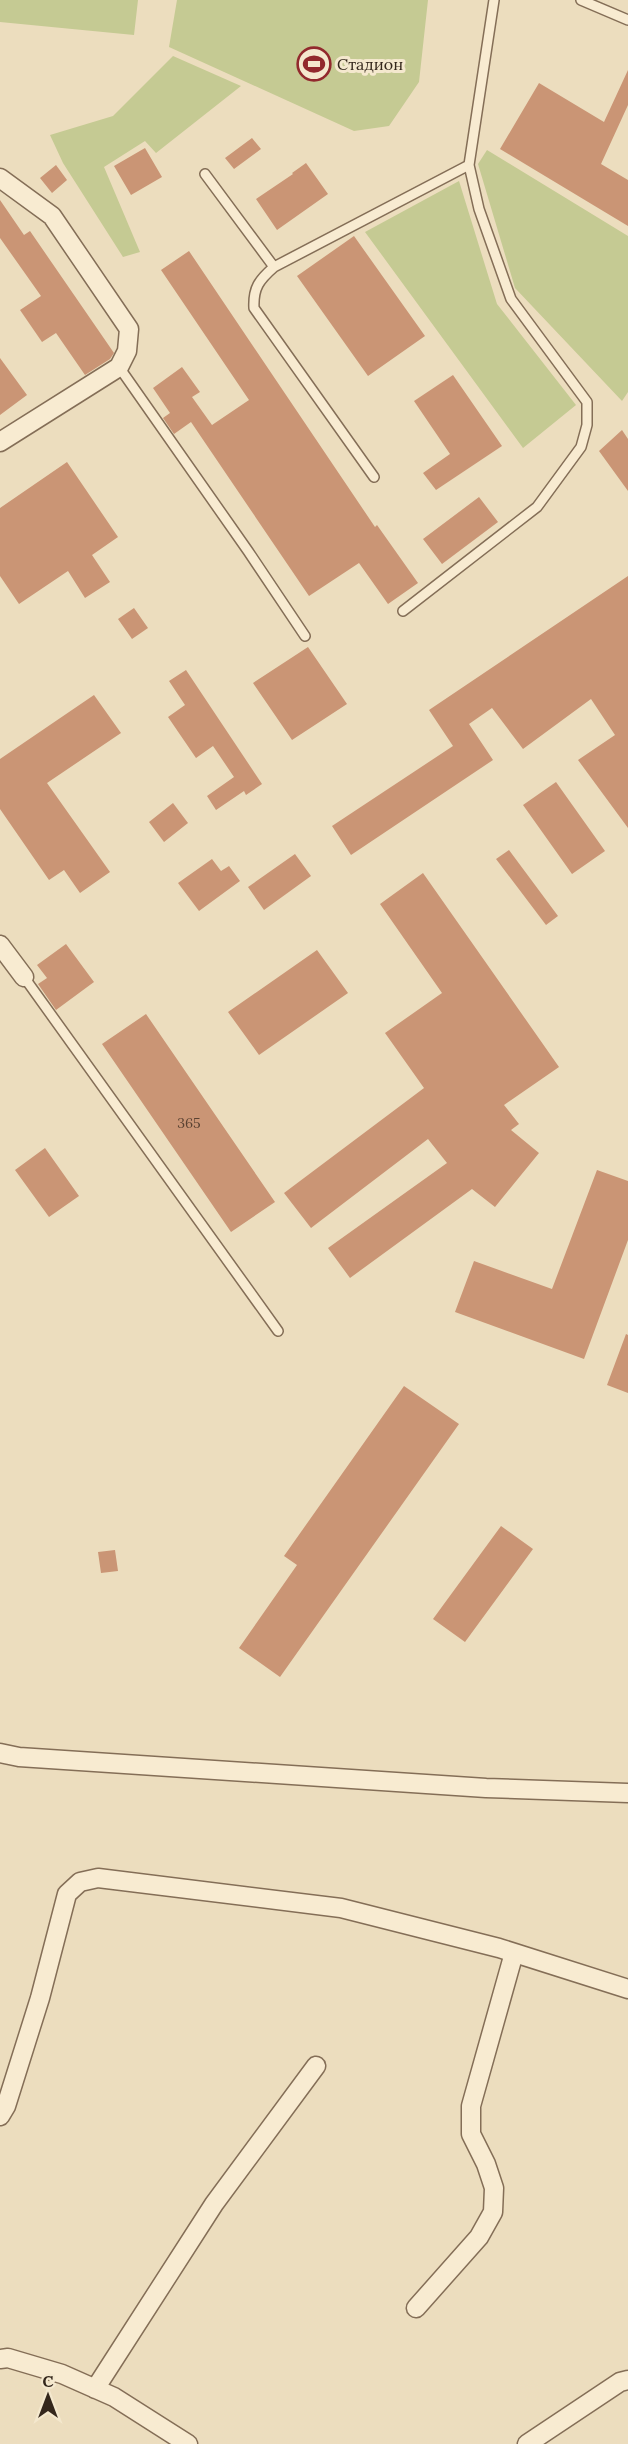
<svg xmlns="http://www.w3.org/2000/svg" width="628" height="2444" viewBox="0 0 628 2444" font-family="Lora,serif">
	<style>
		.green { fill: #c5ca93 }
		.building { fill: #ca9575 }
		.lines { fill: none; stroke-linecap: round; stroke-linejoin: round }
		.lane-casing { stroke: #846e57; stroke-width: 12 }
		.street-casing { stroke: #846e57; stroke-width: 21 }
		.lane { stroke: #f8ebd1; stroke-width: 9 }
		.street { stroke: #f8ebd1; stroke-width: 18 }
		.labels { text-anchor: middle; stroke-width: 6; stroke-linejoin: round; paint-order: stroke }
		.number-label { font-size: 14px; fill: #5a4232 }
		.poi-label { font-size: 16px; fill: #34271c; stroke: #f4e8ce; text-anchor: start }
	</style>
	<rect width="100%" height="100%" fill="#ecddbe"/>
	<path class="green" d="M 0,0 L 138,0 L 134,35 L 0,22 Z
		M 177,0 L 428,0 L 419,82 L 389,126 L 354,131 L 169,47 Z
		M 173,56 L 241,86 L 156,153 L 145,141 L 104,167 L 140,252 L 123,257 L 63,163 L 50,135 L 113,116 Z
		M 487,150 L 628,236 L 628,392 L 622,401 L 515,288 L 478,164 Z
		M 459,181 L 497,304 L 576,405 L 523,448 L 365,232 Z"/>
	<path class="building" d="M 628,70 L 628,105 L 601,164 L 628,180 L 628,226 L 500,149 L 539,83 L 604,122 Z
		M 252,138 L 261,149 L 234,169 L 225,158 Z
		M 145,148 L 162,177 L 131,195 L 114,166 Z
		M 306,163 L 328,194 L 277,230 L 256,199 L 293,174 L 292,173 Z
		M 56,165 L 67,180 L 52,193 L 40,178 Z
		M 0,200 L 24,235 L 30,231 L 114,353 L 110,359 L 85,375 L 56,333 L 42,342 L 20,310 L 41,296 L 0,238 Z
		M 354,236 L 425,336 L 368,376 L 297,276 Z
		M 189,251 L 375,527 L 377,525 L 418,583 L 388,604 L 359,563 L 309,596 L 191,422 L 174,434 L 163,418 L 170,413 L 153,388 L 182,367 L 200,392 L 192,397 L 212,425 L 249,400 L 161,270 Z
		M 0,358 L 27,395 L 0,415 Z
		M 453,375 L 502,446 L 436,490 L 423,473 L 450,454 L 414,401 Z
		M 622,430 L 628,439 L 628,491 L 599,451 Z
		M 67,462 L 118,537 L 92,555 L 110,582 L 85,598 L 68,571 L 19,604 L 0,576 L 0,508 Z
		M 479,497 L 498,522 L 442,564 L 423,539 Z
		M 628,576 L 628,828 L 578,760 L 615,735 L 591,699 L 523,749 L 492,708 L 469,724 L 493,760 L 351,855 L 332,826 L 453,746 L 429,710 Z
		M 134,608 L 148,628 L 132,639 L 118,619 Z
		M 308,647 L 347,704 L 292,740 L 253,683 Z
		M 186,670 L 262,784 L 246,795 L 244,791 L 216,810 L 207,796 L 234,777 L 213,746 L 196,758 L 168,717 L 185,705 L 169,681 Z
		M 94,695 L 121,733 L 47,783 L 110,872 L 80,893 L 64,870 L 49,880 L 0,809 L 0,759 Z
		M 556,782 L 605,851 L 572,874 L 523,805 Z
		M 173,803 L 188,823 L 164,842 L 149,822 Z
		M 509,850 L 558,916 L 546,925 L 496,859 Z
		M 295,854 L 311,876 L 264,910 L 248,887 Z
		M 212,859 L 221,871 L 229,866 L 240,881 L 199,911 L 178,883 Z
		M 423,873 L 559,1067 L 504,1105 L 519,1124 L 511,1130 L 539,1153 L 495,1207 L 472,1189 L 350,1278 L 328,1248 L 447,1163 L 428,1139 L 311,1228 L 284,1193 L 424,1088 L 385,1033 L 442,993 L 380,904 Z
		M 66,944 L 94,982 L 56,1010 L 38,984 L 47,978 L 37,965 Z
		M 317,950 L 348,993 L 259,1055 L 228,1012 Z
		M 146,1014 L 275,1202 L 231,1232 L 102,1044 Z
		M 45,1148 L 79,1196 L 49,1217 L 15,1170 Z
		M 597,1170 L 628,1181 L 628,1240 L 584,1359 L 455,1312 L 474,1261 L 552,1289 Z
		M 626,1334 L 628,1335 L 628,1393 L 607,1385 Z
		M 404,1386 L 459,1424 L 280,1677 L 239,1648 L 297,1565 L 284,1556 Z
		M 501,1526 L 533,1549 L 465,1642 L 433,1619 Z
		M 115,1550 L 118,1571 L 101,1573 L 98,1552 Z"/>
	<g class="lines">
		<g class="lane-casing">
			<path id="lane" d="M 581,0 L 628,20
				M 205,174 L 274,267 C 259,280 253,288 254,308 L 374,477
				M 274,267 L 469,165
				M 119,367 L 248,551 L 305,636
				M 403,611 L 537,507 L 581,447 L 587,425 L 587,402 L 511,299 L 479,209 L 469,165 L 494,0
				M 24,977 L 278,1331"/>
		</g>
		<g class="street-casing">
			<path id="street" d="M 0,178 L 52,216 L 129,329 L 127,351 L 119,367 L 0,442
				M 0,945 L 24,977
				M 0,1753 L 19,1757 L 486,1788 L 628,1793
				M 0,2116 L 6,2106 L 40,1998 L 67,1894 L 80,1882 L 98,1878 L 341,1908 L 499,1948 L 628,1989
				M 416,2308 L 479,2237 L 493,2212 L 494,2188 L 486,2164 L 471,2134 L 471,2106 L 514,1953
				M 0,2359 L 8,2358 L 62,2374 L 114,2397 L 188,2444
				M 95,2389 L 214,2204 L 316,2066
				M 527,2444 L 620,2382 L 628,2380"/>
		</g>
		<use href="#lane" class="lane"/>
		<use href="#street" class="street"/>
	</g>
	<defs>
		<g id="stadium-ring" transform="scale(1.725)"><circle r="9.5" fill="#f4e8ce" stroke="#92292d" stroke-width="1.5"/><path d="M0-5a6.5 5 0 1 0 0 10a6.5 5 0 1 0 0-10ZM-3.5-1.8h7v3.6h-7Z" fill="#92292d"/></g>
	</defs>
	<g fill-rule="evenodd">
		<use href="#stadium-ring" x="314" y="64"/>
	</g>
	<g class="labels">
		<g class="number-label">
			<text x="189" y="1128">365</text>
		</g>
		<g class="poi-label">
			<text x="337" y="70">Стадион</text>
		</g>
	</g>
	<g transform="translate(48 2396)" stroke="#f4e8ce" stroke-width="4.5" paint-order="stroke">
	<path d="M0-4.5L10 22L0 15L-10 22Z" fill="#34271c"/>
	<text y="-9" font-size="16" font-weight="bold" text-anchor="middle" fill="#34271c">С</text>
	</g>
</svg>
